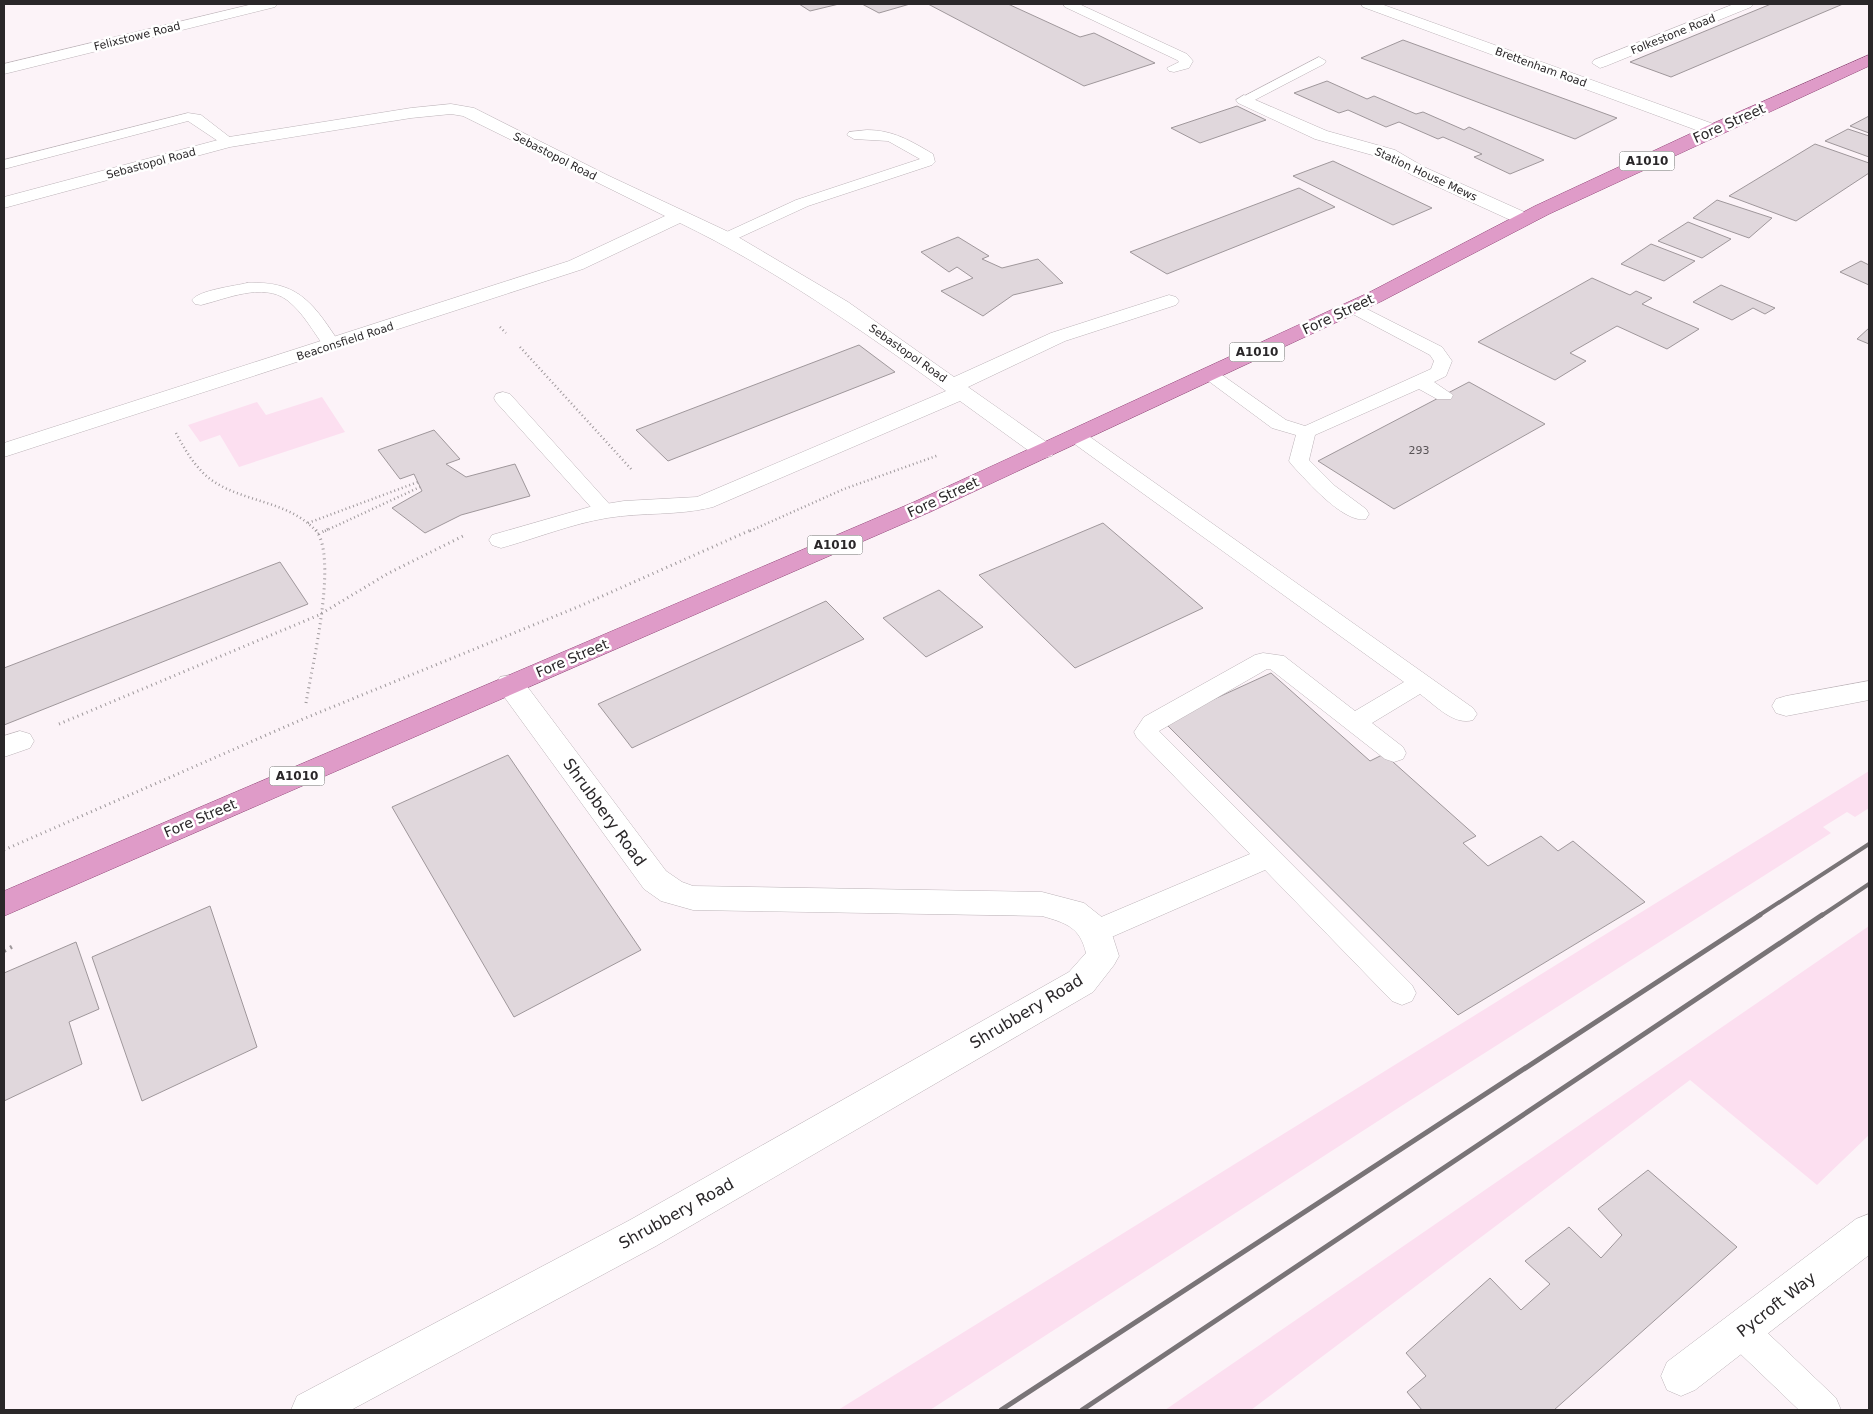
<svg xmlns="http://www.w3.org/2000/svg" width="1873" height="1414" viewBox="0 0 1873 1414" font-family="'DejaVu Sans',sans-serif">
	<style>
		.green { fill: #fcdff0 }
		.building { fill: #e0d7dc; stroke: #9f979b }
		.lines { fill: none; stroke-linecap: round; stroke-linejoin: round }
		.service-casing { stroke: #bcb3b8; stroke-width: 1 }
		.minor-casing { stroke: #bcb3b8; stroke-width: 1 }
		.tertiary-casing { stroke: #bcb3b8; stroke-width: 1 }
		.primary-casing { stroke: #924879; stroke-width: 1 }
		.path-far2 { stroke: #9e989b; stroke-width: 2.5; stroke-dasharray: 1 3; stroke-linecap: butt }
		.path-far1 { stroke: #9e989b; stroke-width: 3; stroke-dasharray: 1 4; stroke-linecap: butt }
		.path { stroke: #9e989b; stroke-width: 4; stroke-dasharray: 2 5; stroke-linecap: butt }
		.service { fill: #fff; fill-rule: evenodd }
		.minor { fill: #fff; fill-rule: evenodd }
		.tertiary { fill: #fff; fill-rule: evenodd }
		.primary { fill: #df9bc8; fill-rule: evenodd }
		.rail-far1 { stroke: #797477; stroke-width: 4 }
		.rail { stroke: #797477; stroke-width: 5 }
		.labels { text-anchor: middle; stroke-width: 5; stroke-linejoin: round; paint-order: stroke }
		.far-street-label { font-size: 11px; fill: #2a2729; stroke: #fff }
		.number-label { font-size: 11px; fill: #585356 }
		.shield { fill: #fff; stroke: #6a6869; stroke-width: 1 }
		.shield-label { font-size: 12px; font-weight: bold; fill: #2a2729 }
		.street-label { font-size: 14px; fill: #2a2729; stroke: #fff }
		.near-street-label { font-size: 16px; fill: #2a2729; stroke: #fff }
	</style>
	<rect width="100%" height="100%" fill="#fcf3f8"/>
	<path class="green" d="M 322,397 L 345,432 L 239,467 L 220,435 L 200,442 L 188,425 L 257,402 L 266,415 Z
		M 1869,771 L 1869,808 L 1855,817 L 1847,812 L 1823,827 L 1831,833 L 1406,1103 L 930,1410 L 838,1410 Z
		M 1869,926 L 1869,1135 L 1817,1185 L 1690,1080 L 1251,1410 L 1165,1410 Z"/>
	<path class="building" d="M 799,4 L 839,4 L 810,11 Z
		M 862,4 L 910,4 L 879,13 Z
		M 928,4 L 1008,4 L 1080,37 L 1094,33 L 1155,63 L 1084,86 Z
		M 1771,4 L 1843,4 L 1671,77 L 1630,62 Z
		M 1403,40 L 1617,118 L 1575,139 L 1361,58 Z
		M 1327,81 L 1367,99 L 1374,96 L 1416,114 L 1423,112 L 1464,130 L 1469,127 L 1544,160 L 1510,174 L 1474,157 L 1482,154 L 1443,137 L 1438,139 L 1399,122 L 1386,127 L 1348,110 L 1339,113 L 1294,93 Z
		M 1237,106 L 1266,120 L 1200,143 L 1171,128 Z
		M 1869,116 L 1869,133 L 1850,126 Z
		M 1848,129 L 1869,136 L 1869,157 L 1825,141 Z
		M 1815,144 L 1869,163 L 1869,173 L 1796,221 L 1729,196 Z
		M 1333,161 L 1432,208 L 1393,225 L 1293,176 Z
		M 1299,188 L 1335,207 L 1167,274 L 1130,252 Z
		M 1717,200 L 1772,218 L 1749,238 L 1693,218 Z
		M 1688,222 L 1731,239 L 1702,258 L 1658,241 Z
		M 958,237 L 989,256 L 982,259 L 1002,268 L 1038,259 L 1063,283 L 1013,295 L 983,316 L 941,291 L 973,278 L 957,267 L 949,272 L 921,252 Z
		M 1651,244 L 1695,261 L 1664,281 L 1621,264 Z
		M 1861,261 L 1869,265 L 1869,285 L 1840,272 Z
		M 1592,278 L 1630,295 L 1636,291 L 1652,298 L 1642,304 L 1699,329 L 1667,349 L 1617,326 L 1570,353 L 1586,361 L 1555,380 L 1478,342 Z
		M 1721,285 L 1775,308 L 1765,314 L 1753,308 L 1732,320 L 1693,302 Z
		M 1869,328 L 1869,344 L 1857,339 Z
		M 859,345 L 895,372 L 668,461 L 636,430 Z
		M 1469,382 L 1545,424 L 1394,509 L 1318,461 Z
		M 434,430 L 460,459 L 446,464 L 466,477 L 515,464 L 530,496 L 461,515 L 425,533 L 392,508 L 422,491 L 414,474 L 400,479 L 378,450 Z
		M 1103,523 L 1203,608 L 1075,668 L 979,575 Z
		M 280,562 L 308,604 L 4,725 L 4,668 Z
		M 939,590 L 983,627 L 926,657 L 883,618 Z
		M 826,601 L 864,639 L 632,748 L 598,704 Z
		M 1271,673 L 1370,761 L 1384,754 L 1476,836 L 1463,843 L 1488,866 L 1541,836 L 1558,851 L 1573,841 L 1645,902 L 1458,1015 L 1164,722 Z
		M 508,755 L 641,950 L 514,1017 L 392,807 Z
		M 210,906 L 257,1047 L 142,1101 L 92,957 Z
		M 76,942 L 99,1009 L 69,1022 L 82,1064 L 4,1101 L 4,973 Z
		M 1648,1170 L 1737,1247 L 1554,1410 L 1422,1410 L 1407,1392 L 1426,1376 L 1406,1353 L 1490,1278 L 1521,1310 L 1550,1284 L 1525,1261 L 1569,1227 L 1601,1258 L 1622,1235 L 1598,1209 Z"/>
	<g class="lines">
		<g class="service-casing">
			<path id="service" d="M 1063,4 L 1079,4 L 1187,54 L 1193,61 L 1189,68 L 1174,72 L 1169,71 L 1167,68 L 1179,62 L 1177,60 L 1065,7 Z
				M 1319,57 L 1326,61 L 1324,64 L 1249,103 L 1239,103 L 1237,100 Z
				M 188,113 L 201,115 L 236,142 L 234,145 L 224,145 L 188,121 L 4,169 L 4,160 Z
				M 867,130 C 893,130 911,141 933,154 L 935,162 L 932,165 L 808,206 L 732,241 L 720,241 L 718,238 L 720,235 L 796,200 L 920,159 L 888,141 L 854,139 L 847,135 L 849,132 Z
				M 247,283 C 300,280 314,305 341,345 L 338,349 L 326,349 C 314,333 303,312 287,300 C 263,282 226,299 201,305 L 195,304 L 192,300 C 199,290 235,286 247,283 Z
				M 1353,302 L 1442,347 L 1452,361 L 1446,376 L 1434,382 L 1453,395 L 1451,399 L 1437,399 L 1419,389 L 1315,435 L 1309,460 L 1335,486 L 1366,509 L 1369,514 L 1366,519 C 1344,524 1307,481 1292,465 L 1289,461 L 1296,435 L 1272,428 L 1199,374 L 1201,370 L 1215,370 L 1286,420 L 1305,426 L 1431,369 L 1434,361 L 1430,355 L 1347,311 L 1344,307 L 1347,303 Z
				M 503,392 L 510,394 L 612,507 L 615,511 L 612,515 L 605,517 L 598,515 L 496,402 L 494,398 L 496,394 Z
				M 1076,430 L 1083,432 L 1473,708 L 1477,714 L 1473,720 C 1454,726 1435,705 1420,694 L 1372,723 L 1403,747 L 1406,753 L 1403,759 L 1394,762 L 1385,759 L 1270,669 L 1267,669 L 1159,731 L 1412,985 L 1416,993 L 1412,1001 L 1402,1005 L 1392,1001 L 1265,870 L 1107,939 L 1097,942 L 1087,939 L 1083,931 L 1087,923 L 1250,854 L 1137,738 L 1134,732 L 1144,717 L 1255,655 L 1263,653 L 1284,656 L 1355,711 L 1404,682 L 1069,440 L 1066,436 L 1069,432 Z
				M 1741,1314 L 1753,1319 L 1836,1398 L 1841,1410 L 1799,1410 L 1729,1343 L 1724,1331 L 1729,1319 Z"/>
		</g>
		<g class="minor-casing">
			<path id="minor" d="M 253,4 L 277,4 L 275,7 L 4,74 L 4,64 Z
				M 1734,4 L 1753,4 L 1751,7 L 1606,66 L 1600,68 L 1592,63 L 1594,60 Z
				M 1244,95 L 1327,131 L 1395,150 L 1424,167 L 1531,215 L 1533,219 L 1531,223 L 1517,223 L 1412,175 L 1383,158 L 1315,139 L 1238,103 L 1236,100 Z
				M 451,104 L 474,108 L 607,175 L 733,234 L 848,302 L 954,377 L 1051,333 L 1169,295 L 1176,297 L 1179,301 L 1176,305 L 1065,341 L 968,387 L 1052,446 L 1055,451 L 1052,456 L 1044,458 L 1036,456 L 960,401 L 713,507 C 678,516 643,512 607,518 C 571,524 537,538 501,548 L 492,545 L 489,540 L 492,535 L 593,506 L 624,501 L 697,497 L 946,391 C 860,329 775,269 680,223 L 583,269 L 4,457 L 4,443 L 569,261 L 665,216 L 463,116 L 451,114 L 411,118 L 230,147 L 4,208 L 4,197 L 229,137 L 411,108 Z
				M 510,675 L 520,677 L 666,871 L 682,882 L 693,886 L 1042,892 L 1084,903 L 1108,922 L 1119,956 L 1114,965 L 1093,992 L 656,1246 L 351,1410 L 291,1410 L 297,1396 L 630,1220 L 1069,972 L 1086,953 C 1080,927 1066,923 1042,916 L 693,910 L 661,901 L 644,889 L 500,691 L 496,684 L 500,677 Z
				M 1869,681 L 1869,700 L 1786,716 L 1776,713 L 1772,706 L 1776,699 L 1786,696 Z
				M 20,731 L 30,734 L 34,741 L 30,748 L 4,757 L 4,736 Z
				M 1869,1214 L 1869,1255 L 1695,1390 L 1681,1396 L 1667,1390 L 1661,1376 L 1667,1362 L 1856,1219 Z"/>
		</g>
		<g class="tertiary-casing">
			<path id="tertiary" d="M 1361,4 L 1381,4 L 1719,126 L 1721,130 L 1719,134 L 1707,134 L 1363,7 Z"/>
		</g>
		<g class="primary-casing">
			<path id="primary" d="M 1869,55 L 1869,66 L 1549,214 L 1382,301 L 930,512 L 4,916 L 4,891 L 914,502 L 1368,293 L 1535,206 L 1707,126 Z"/>
		</g>
		<path class="path-far2" d="M 500,327 L 506,333
			M 520,347 L 632,470
			M 176,433 C 185,450 195,467 210,479 C 243,503 288,500 316,531
			M 308,523 L 418,482
			M 325,531 L 420,487
			M 750,531 L 844,489 L 939,455"/>
		<path class="path-far1" d="M 318,534 L 328,529
			M 306,703 C 312,666 339,556 315,529
			M 59,724 L 319,615 L 387,574 L 463,536
			M 4,850 L 303,719 L 580,606 L 753,529"/>
		<path class="path" d="M 4,951 L 15,945"/>
		<use href="#service" class="service"/>
		<use href="#minor" class="minor"/>
		<use href="#tertiary" class="tertiary"/>
		<use href="#primary" class="primary"/>
		<path class="rail-far1" d="M 1758,916 L 1869,844
			M 1821,916 L 1869,884"/>
		<path class="rail" d="M 1001,1410 L 1760,915
			M 1082,1410 L 1822,915"/>
	</g>
	<g class="labels">
		<g class="far-street-label">
			<text transform="translate(1673 34) rotate(-22)" y="4">Folkestone Road</text>
			<text transform="translate(137 36) rotate(-14)" y="4">Felixstowe Road</text>
			<text transform="translate(1541 67) rotate(20)" y="4">Brettenham Road</text>
			<text transform="translate(555 156) rotate(27)" y="4">Sebastopol Road</text>
			<text transform="translate(151 163) rotate(-15)" y="4">Sebastopol Road</text>
			<text transform="translate(1426 174) rotate(25)" y="4">Station House Mews</text>
			<text transform="translate(345 341) rotate(-18)" y="4">Beaconsfield Road</text>
			<text transform="translate(908 353) rotate(35)" y="4">Sebastopol Road</text>
		</g>
		<g class="number-label">
			<text x="1419" y="454">293</text>
		</g>
		<g class="shield">
			<rect x="1619.5" y="151.5" width="55" height="19" rx="4"/>
			<rect x="1229.5" y="342.5" width="55" height="19" rx="4"/>
			<rect x="807.5" y="535.5" width="55" height="19" rx="4"/>
			<rect x="269.5" y="766.5" width="55" height="19" rx="4"/>
		</g>
		<g class="shield-label">
			<text x="1647" y="165">A1010</text>
			<text x="1257" y="356">A1010</text>
			<text x="835" y="549">A1010</text>
			<text x="297" y="780">A1010</text>
		</g>
		<g class="street-label">
			<text transform="translate(1729 123) rotate(-24)" y="5">Fore Street</text>
			<text transform="translate(1338 314) rotate(-25)" y="5">Fore Street</text>
			<text transform="translate(943 497) rotate(-25)" y="5">Fore Street</text>
			<text transform="translate(572 658) rotate(-23)" y="5">Fore Street</text>
			<text transform="translate(200 818) rotate(-23)" y="5">Fore Street</text>
		</g>
		<g class="near-street-label">
			<text transform="translate(605 812) rotate(54)" y="6">Shrubbery Road</text>
			<text transform="translate(1026 1011) rotate(-31)" y="6">Shrubbery Road</text>
			<text transform="translate(676 1213) rotate(-29)" y="6">Shrubbery Road</text>
			<text transform="translate(1776 1304) rotate(-38)" y="6">Pycroft Way</text>
		</g>
	</g>
	<rect width="1873" height="1414" fill="none" stroke="#2a2729" stroke-width="10"/>
</svg>
